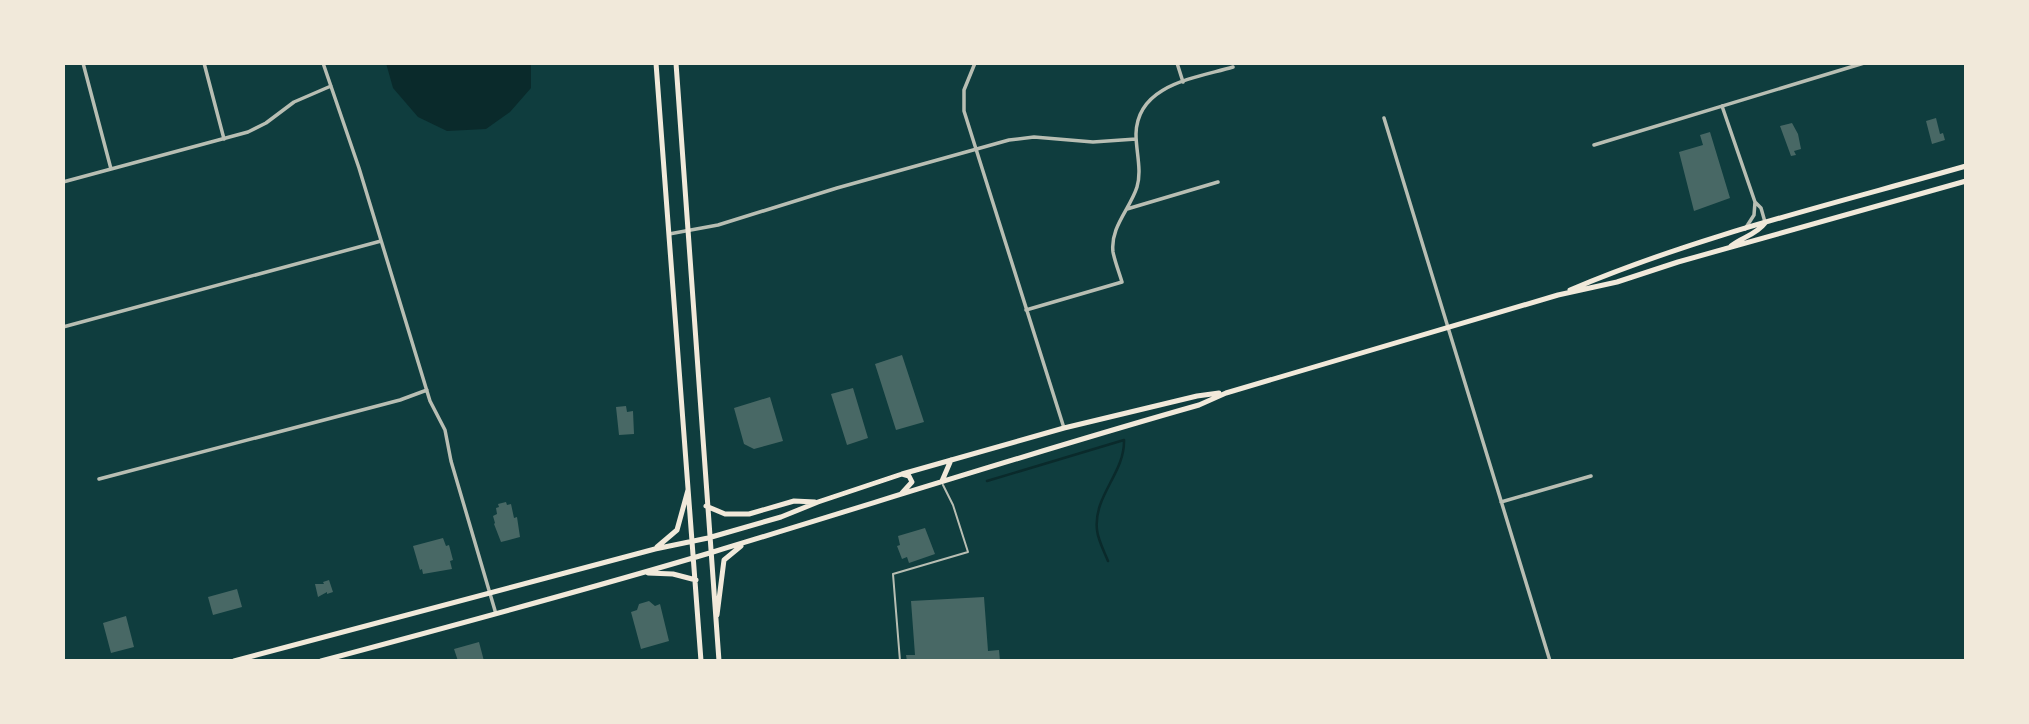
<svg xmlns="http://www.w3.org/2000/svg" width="2029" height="724" viewBox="0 0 2029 724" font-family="'Archivo Narrow',sans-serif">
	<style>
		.water { fill: #0a2a2b }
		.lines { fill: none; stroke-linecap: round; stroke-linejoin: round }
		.stream { stroke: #0a2a2b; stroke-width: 2.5 }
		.building { fill: #486865 }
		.service { stroke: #b8beb3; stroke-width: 2 }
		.minor { stroke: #b8beb3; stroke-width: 3.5 }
		.primary { stroke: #f1e9da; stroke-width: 5 }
	</style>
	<rect width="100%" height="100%" fill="#0f3d3e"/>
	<path class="water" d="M 386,63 L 531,63 L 531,88 L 510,112 L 486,129 L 447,131 L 418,117 L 393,88 Z"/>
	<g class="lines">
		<path class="stream" d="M 987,481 L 1124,440 C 1125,473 1093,496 1097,530 C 1098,540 1104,551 1108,561"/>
	</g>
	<path class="building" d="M 1936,118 L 1940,134 L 1943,133 L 1945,140 L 1932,144 L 1926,121 Z
		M 1792,123 L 1798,134 L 1801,149 L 1794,151 L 1796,155 L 1791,156 L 1780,126 Z
		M 1710,132 L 1730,198 L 1694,211 L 1679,152 L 1703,145 L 1700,135 Z
		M 902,355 L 924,422 L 896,430 L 875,364 Z
		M 853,388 L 868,438 L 847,445 L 831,394 Z
		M 770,397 L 783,441 L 754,449 L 744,444 L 734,408 Z
		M 626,406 L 627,412 L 633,411 L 634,434 L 619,435 L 616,407 Z
		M 506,502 L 507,505 L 511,504 L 514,518 L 517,517 L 520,537 L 501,542 L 494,524 L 495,523 L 493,516 L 497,514 L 496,508 L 499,507 L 498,504 Z
		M 925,528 L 935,554 L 909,563 L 907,557 L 902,559 L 897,546 L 900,545 L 898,536 Z
		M 443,538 L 446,546 L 449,545 L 453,560 L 450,561 L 452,569 L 423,574 L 422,569 L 420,570 L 413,546 Z
		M 329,580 L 333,592 L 327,594 L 327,592 L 318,597 L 315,584 L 324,584 L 323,582 Z
		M 237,589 L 242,607 L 213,615 L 208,597 Z
		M 984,597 L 988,651 L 999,650 L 1000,661 L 907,661 L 906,655 L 915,655 L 911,601 Z
		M 649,601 L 655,606 L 660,604 L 669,641 L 641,649 L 631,612 L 637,610 L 639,604 Z
		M 126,616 L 134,647 L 111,653 L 103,623 Z
		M 479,642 L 484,661 L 458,661 L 454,649 Z"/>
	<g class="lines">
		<path class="service" d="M 900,661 L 893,574 L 968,552 L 953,505 L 943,485"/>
		<path class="minor" d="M 83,63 L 111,169
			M 204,63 L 224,139
			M 323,63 L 359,168 L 430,401 L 445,430 L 451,461 L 496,614
			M 975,63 L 964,90 L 964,111 L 1064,428
			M 1177,63 L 1183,82
			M 1722,106 L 1755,202 L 1761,208 L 1765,222
			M 1384,118 L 1550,661
			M 1594,145 L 1864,63
			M 63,182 L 248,132 L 266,123 L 294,102 L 331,86
			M 1127,209 L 1218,182
			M 1745,229 L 1754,215 L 1755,202
			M 669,234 L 718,225 L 837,188 L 1009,140 L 1034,137 L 1093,142 L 1136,139
			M 1026,310 L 1122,282 C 1119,272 1115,262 1113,252 C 1110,227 1130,209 1137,187 C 1142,170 1136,152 1136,134 C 1137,84 1196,78 1233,67
			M 63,327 L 381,241
			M 99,479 L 400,400 L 427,390
			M 1501,502 L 1591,476"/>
		<path class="primary" d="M 656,63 L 701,661
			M 676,63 L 719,661
			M 1731,246 C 1742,237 1756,235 1765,223
			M 1570,290 C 1697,236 1833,204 1966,166
			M 902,474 L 909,476 L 912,482 L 902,493
			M 942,481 L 951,460
			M 706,506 L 725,514 L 749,514 L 794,501 L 815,502
			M 657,547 L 677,530 L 688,490
			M 648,573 L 673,574 L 696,580
			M 717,615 L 724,560 L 741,546
			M 234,661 L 655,549 L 708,538 L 781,517 L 818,502 L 902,474 L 1064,428 L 1197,396 L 1219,393
			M 321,661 C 452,626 583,591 713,552 C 875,503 1036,451 1199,405 L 1226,393 L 1558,295 L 1617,282 L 1678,262 L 1966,181"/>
	</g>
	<rect width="2029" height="724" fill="none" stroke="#f1e9da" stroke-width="130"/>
</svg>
